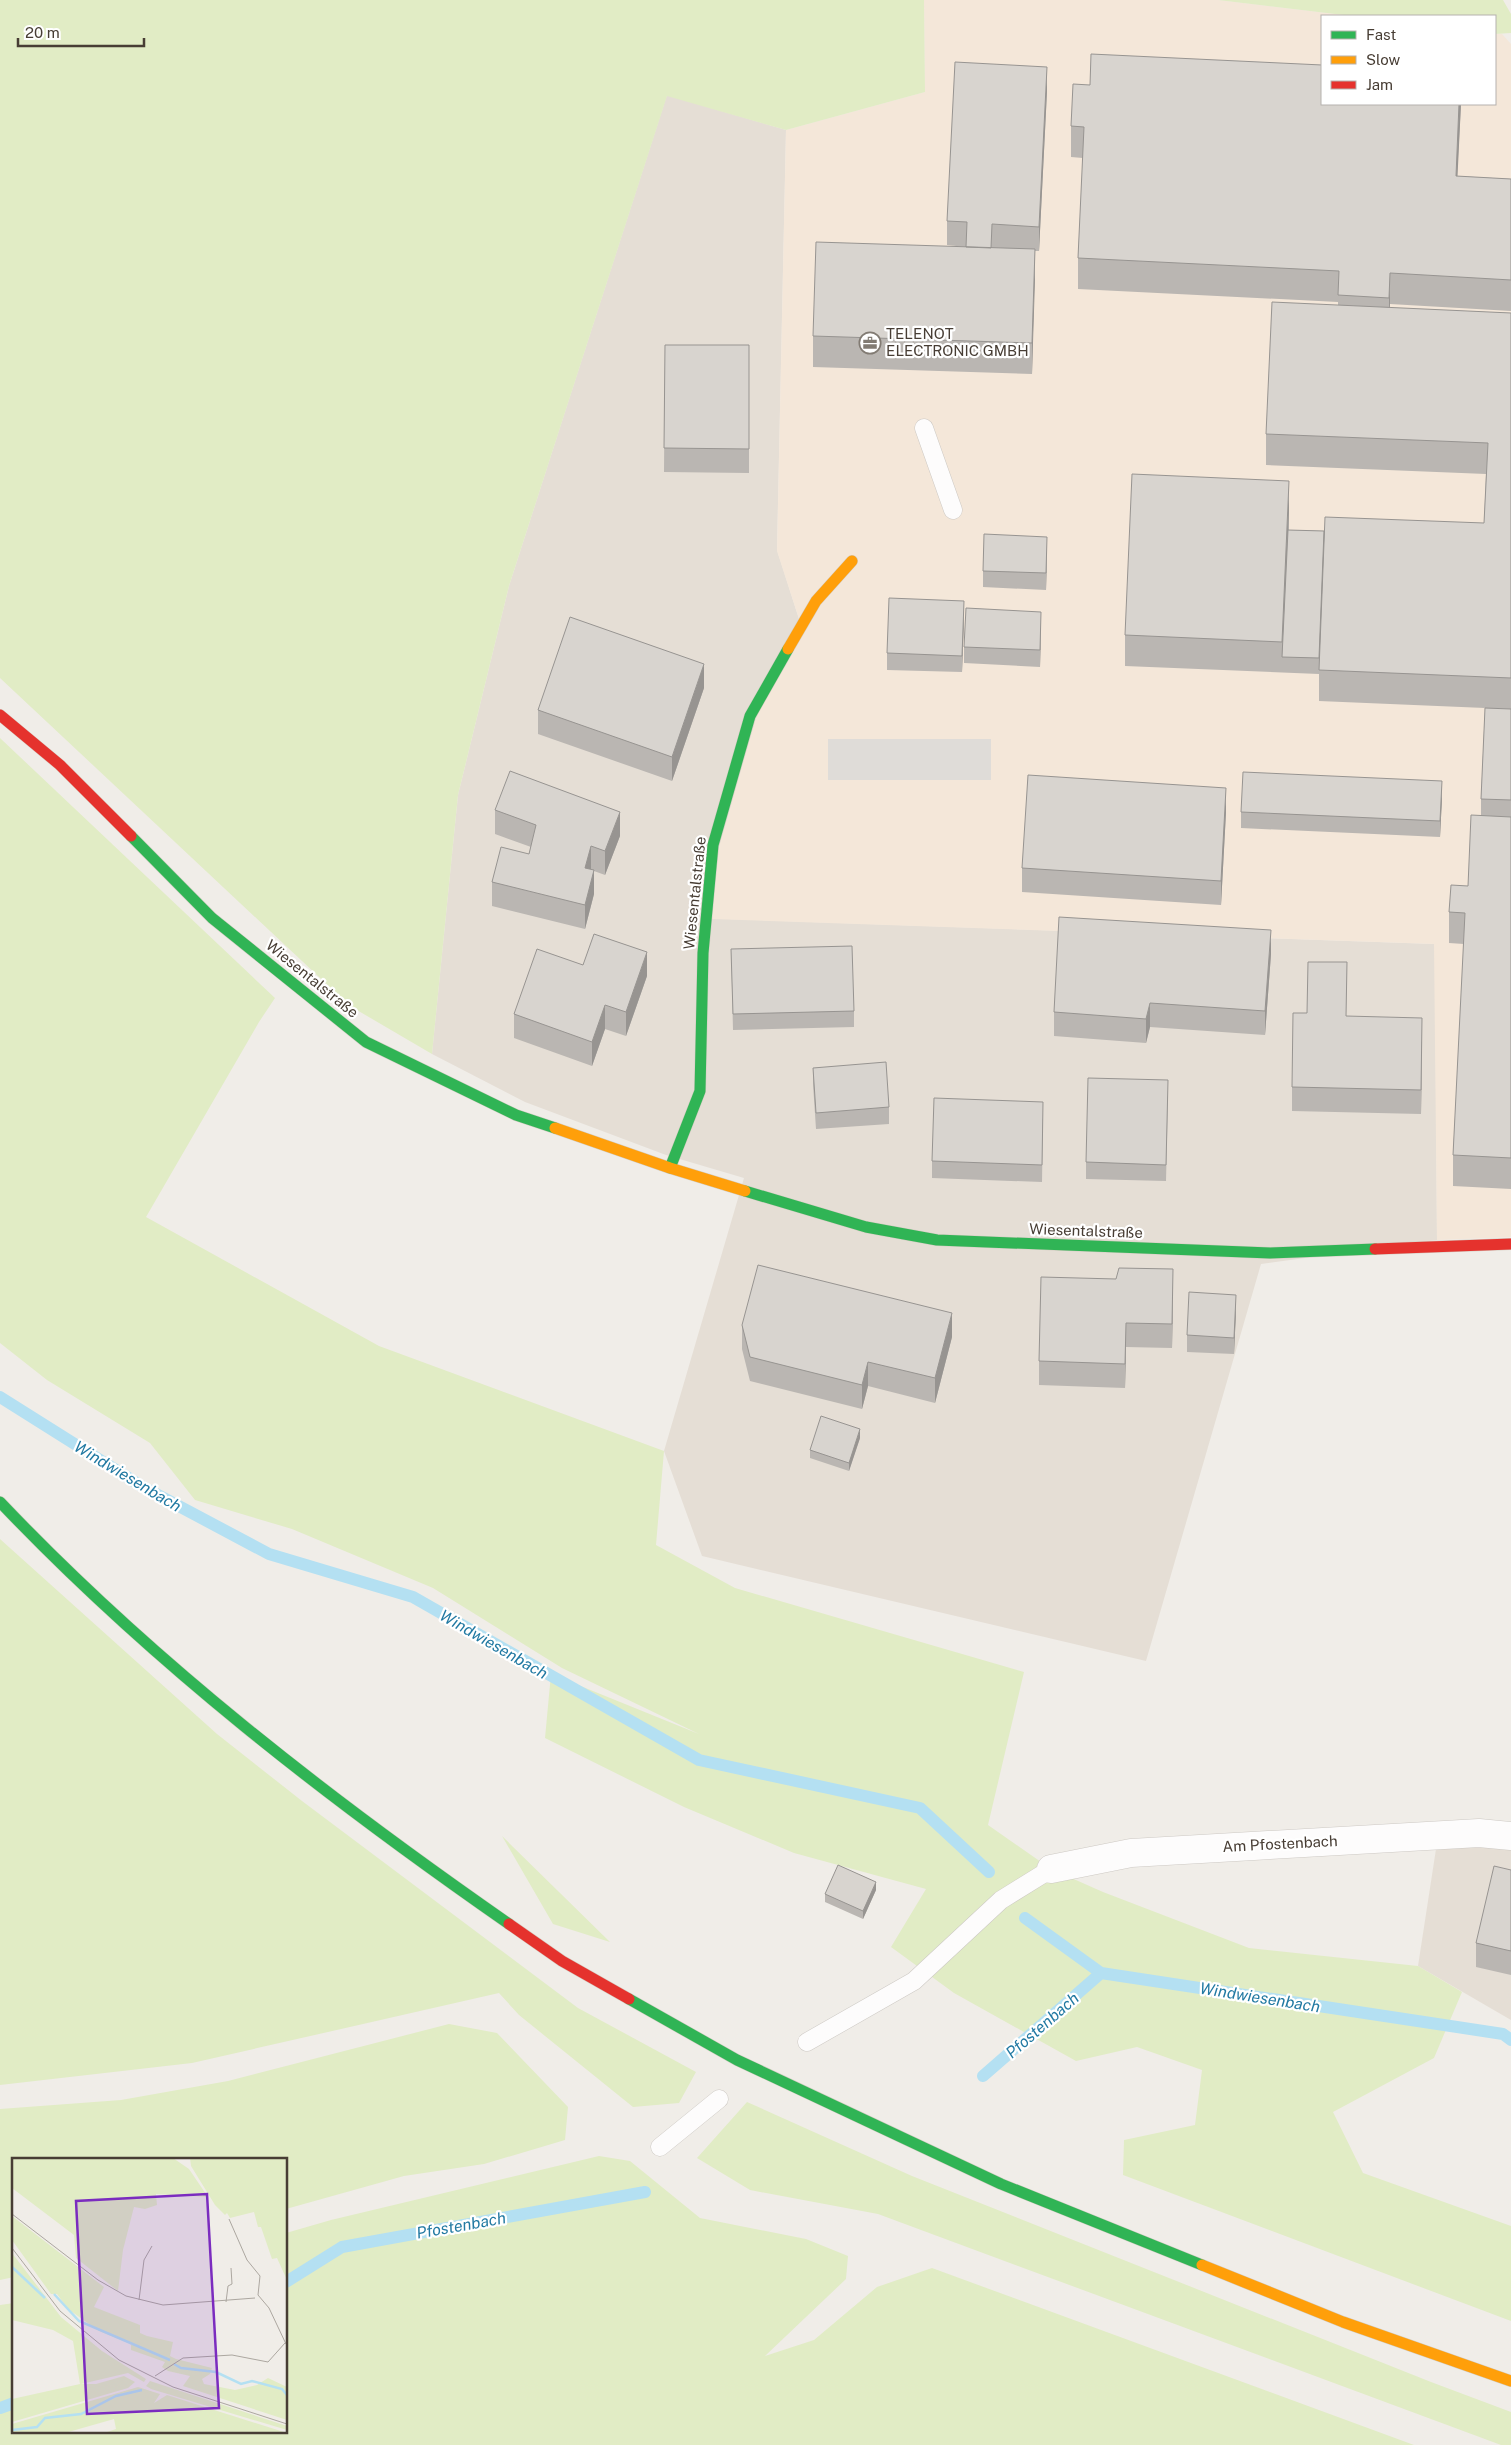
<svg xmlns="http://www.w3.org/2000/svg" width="1511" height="2445" viewBox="0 0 1511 2445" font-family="'Public Sans',sans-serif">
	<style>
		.residential { fill: #e5ded5 }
		.commercial { fill: #f4e7d9 }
		.green { fill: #e1ecc5 }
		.parking { fill: #dfdcd8 }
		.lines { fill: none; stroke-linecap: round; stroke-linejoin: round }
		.stream { stroke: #b4e0f2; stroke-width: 12 }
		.lane-casing { stroke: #cdc9c4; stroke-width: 19 }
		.street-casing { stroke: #cdc9c4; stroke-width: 29 }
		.fast-casing { stroke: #d3ccc1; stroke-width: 12 }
		.slow-casing { stroke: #d3ccc1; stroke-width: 12 }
		.jam-casing { stroke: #d3ccc1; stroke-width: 12 }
		.lane { stroke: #fdfcfc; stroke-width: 18 }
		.street { stroke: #fdfcfc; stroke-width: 28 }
		.fast { stroke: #30b455; stroke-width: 11 }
		.slow { stroke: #ff9f0a; stroke-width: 11 }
		.jam { stroke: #e5322d; stroke-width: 11 }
		.wall { fill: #bab6b2 }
		.shaded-wall { fill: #979491 }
		.building { fill: #d8d4cf; stroke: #979491 }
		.labels { text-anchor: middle; stroke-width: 4.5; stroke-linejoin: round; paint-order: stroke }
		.poi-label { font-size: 15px; fill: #473d34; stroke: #fff; text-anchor: start }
		.street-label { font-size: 15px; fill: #473d34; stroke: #fff }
		.water-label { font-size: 16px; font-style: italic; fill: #2179a2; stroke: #fff }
		.inset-river { fill: none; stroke: #b4e0f2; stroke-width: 2.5 }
		.inset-road { fill: none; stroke: #aca7a0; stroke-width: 1 }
		.view { fill: #7b2cbf; fill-opacity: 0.15; stroke: #7b2cbf; stroke-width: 2.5 }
		.inset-edge { fill: none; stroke: #473d34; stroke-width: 2.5 }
	</style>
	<rect width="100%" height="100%" fill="#f0ede8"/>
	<path class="residential" d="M 667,95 L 786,130 L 777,550 L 799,619 L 699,918 L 1435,944 L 1437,1240 L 1261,1264 L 1146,1661 L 702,1556 L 664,1451 L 744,1178 L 666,1155 L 525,1102 L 432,1054 L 458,795 L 509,586 Z
		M 1511,1834 L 1511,2020 L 1418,1966 L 1438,1836 Z"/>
	<path class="commercial" d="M 924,0 L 1218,0 L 1352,16 L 1322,16 L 1322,104 L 1495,104 L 1495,34 L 1502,34 L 1511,44 L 1511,1237 L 1437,1240 L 1434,944 L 712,919 L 719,847 L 756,718 L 799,619 L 777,551 L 786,130 L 925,92 Z"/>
	<path class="green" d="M 0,0 L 924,0 L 925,92 L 786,130 L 667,96 L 509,586 L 458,795 L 432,1054 L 350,1006 L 0,678 Z
		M 1218,0 L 1503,0 L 1511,14 L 1511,33 L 1495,34 L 1495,16 L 1352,16 Z
		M 0,738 L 275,998 L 259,1022 L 146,1217 L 379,1346 L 664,1451 L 656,1545 L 735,1588 L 1024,1672 L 988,1825 L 1051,1869 L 1103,1892 L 1249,1948 L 1418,1966 L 1462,1992 L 1434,2058 L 1333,2112 L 1363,2173 L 1511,2226 L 1511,2321 L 1123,2175 L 1124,2140 L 1195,2125 L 1202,2070 L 1137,2047 L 1076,2061 L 954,1993 L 891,1947 L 926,1889 L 794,1853 L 684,1807 L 545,1738 L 551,1674 L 699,1734 L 562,1668 L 433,1588 L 292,1529 L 195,1500 L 150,1443 L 47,1380 L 0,1343 Z
		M 0,1539 L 217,1734 L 302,1801 L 578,2008 L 696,2072 L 679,2103 L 633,2107 L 519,2015 L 499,1993 L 192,2063 L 0,2085 Z
		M 502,1836 L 610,1942 L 553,1924 Z
		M 449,2024 L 497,2033 L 568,2107 L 565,2140 L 484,2164 L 404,2176 L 286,2209 L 286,2159 L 14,2159 L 14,2277 L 0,2280 L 0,2109 L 121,2100 L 228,2081 Z
		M 747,2102 L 912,2176 L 1431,2382 L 1511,2412 L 1511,2445 L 1501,2445 L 878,2214 L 750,2190 L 697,2158 Z
		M 599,2156 L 630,2161 L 700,2218 L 806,2239 L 848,2256 L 846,2279 L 765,2356 L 814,2340 L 877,2287 L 932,2268 L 1414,2445 L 0,2445 L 0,2305 L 14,2303 L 14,2431 L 286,2431 L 286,2233 L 331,2220 Z"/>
	<path class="parking" d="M 828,739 L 991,739 L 991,780 L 828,780 Z"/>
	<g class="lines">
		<path class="stream" d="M 0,1397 L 143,1487 L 269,1554 L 413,1597 L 699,1760 L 920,1808 L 989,1872
			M 1025,1918 L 1101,1973 L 1503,2034 L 1511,2040
			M 983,2076 L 1101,1973
			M 286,2282 L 342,2247 L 645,2192
			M 0,2408 L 14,2403"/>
		<g class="lane-casing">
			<path id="lane" d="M 924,428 L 953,510
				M 807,2042 L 914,1981 L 1001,1900 L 1051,1869
				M 660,2147 L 719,2099"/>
		</g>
		<g class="street-casing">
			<path id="street" d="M 1051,1869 L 1131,1853 L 1479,1833 L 1511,1836"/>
		</g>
		<g class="fast-casing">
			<path id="fast" d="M 131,836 L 212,918 L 366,1042 L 516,1115 L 555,1128
				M 670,1168 L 700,1091 L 703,953 L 713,845 L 750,716 L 788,649
				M 745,1191 L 866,1227 L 937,1240 L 1270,1253 L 1375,1249
				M 0,1502 C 152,1662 328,1798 509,1924
				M 629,1999 L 737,2060 L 1001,2184 L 1202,2265"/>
		</g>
		<g class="slow-casing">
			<path id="slow" d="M 788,649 L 816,601 L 852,561
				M 555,1128 L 670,1168 L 745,1191
				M 1202,2265 L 1343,2322 L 1511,2381"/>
		</g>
		<g class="jam-casing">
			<path id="jam" d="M 0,715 L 60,765 L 131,836
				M 1375,1249 L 1511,1244
				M 509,1924 L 562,1961 L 629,1999"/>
		</g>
		<use href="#lane" class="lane"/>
		<use href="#street" class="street"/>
		<use href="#fast" class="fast"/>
		<use href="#slow" class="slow"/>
		<use href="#jam" class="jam"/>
	</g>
	<path class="wall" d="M 1047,91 L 1039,251 L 1035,251 L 1032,374 L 813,367 L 813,336 L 966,247 L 947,245 L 947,221 Z
		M 1322,104 L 1461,104 L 1457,176 L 1511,179 L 1511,311 L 1390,304 L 1389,308 L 1511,313 L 1511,1189 L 1453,1186 L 1453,1155 L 1464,944 L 1449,943 L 1449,912 L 1468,886 L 1481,815 L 1481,799 L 1485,708 L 1319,701 L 1319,674 L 1125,666 L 1125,635 L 1289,511 L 1289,530 L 1324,531 L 1484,523 L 1486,474 L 1266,465 L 1266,434 L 1338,305 L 1338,302 L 1078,289 L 1078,258 L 1083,158 L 1071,157 L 1071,126 Z
		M 665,345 L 749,345 L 749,473 L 664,472 Z
		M 1047,553 L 1046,590 L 983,587 L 983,571 Z
		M 964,617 L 962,672 L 887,670 L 887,653 Z
		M 1041,628 L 1040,667 L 964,663 L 964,647 Z
		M 704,688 L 672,781 L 538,734 L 538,710 Z
		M 1442,798 L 1440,837 L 1241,828 L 1241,812 Z
		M 495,810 L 620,836 L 605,875 L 594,871 L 594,894 L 585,929 L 492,906 L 492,882 L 529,854 L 531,847 L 495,834 Z
		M 1226,812 L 1221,905 L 1022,892 L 1022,868 Z
		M 731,949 L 854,1011 L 854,1027 L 733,1030 Z
		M 1271,954 L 1265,1035 L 1150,1027 L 1146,1043 L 1054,1036 L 1054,1012 Z
		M 1347,962 L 1346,1016 L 1422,1042 L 1421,1114 L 1292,1111 L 1292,1087 L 1307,1013 Z
		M 583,965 L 647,976 L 626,1036 L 605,1029 L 592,1066 L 514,1038 L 514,1014 Z
		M 813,1068 L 889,1107 L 889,1124 L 816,1129 L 813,1084 Z
		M 1168,1096 L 1166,1181 L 1086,1179 L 1086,1162 Z
		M 1043,1119 L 1042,1182 L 932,1178 L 932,1161 Z
		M 1173,1293 L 1172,1348 L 1126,1347 L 1125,1388 L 1039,1385 L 1039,1361 Z
		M 1236,1311 L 1234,1354 L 1187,1352 L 1187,1335 Z
		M 742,1325 L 952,1337 L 935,1403 L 868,1386 L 862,1409 L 750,1381 L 742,1349 Z
		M 860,1438 L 849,1471 L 810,1458 L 810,1450 Z
		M 1511,1870 L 1511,1975 L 1476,1967 L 1476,1943 Z
		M 876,1890 L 863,1919 L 825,1902 L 825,1894 Z"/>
	<path class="shaded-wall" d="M 1047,67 L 1047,91 L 1039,251 L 1039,227 Z
		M 1459,104 L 1461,104 L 1456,207 L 1456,176 Z
		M 1035,249 L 1035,280 L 1032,374 L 1032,343 Z
		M 1390,273 L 1390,304 L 1389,329 L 1389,298 Z
		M 1289,481 L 1289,511 L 1283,657 L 1282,657 Z
		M 1047,537 L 1047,553 L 1046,590 L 1046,573 Z
		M 964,601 L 964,617 L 962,672 L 962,656 Z
		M 1041,612 L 1041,628 L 1040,667 L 1040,650 Z
		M 704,664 L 704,688 L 672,781 L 672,757 Z
		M 1442,781 L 1442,798 L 1440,837 L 1440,821 Z
		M 1226,788 L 1226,812 L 1221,905 L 1221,881 Z
		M 620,812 L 620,836 L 605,875 L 605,851 Z
		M 591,846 L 591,870 L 585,868 Z
		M 594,870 L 594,894 L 585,929 L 585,905 Z
		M 1271,930 L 1271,954 L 1265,1035 L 1265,1011 Z
		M 647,952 L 647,976 L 626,1036 L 626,1012 Z
		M 1150,1003 L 1150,1027 L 1146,1043 L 1146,1019 Z
		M 605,1005 L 605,1029 L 592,1066 L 592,1042 Z
		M 1422,1018 L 1422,1042 L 1421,1114 L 1421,1090 Z
		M 1173,1269 L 1173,1293 L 1172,1348 L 1172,1324 Z
		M 1236,1295 L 1236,1311 L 1234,1354 L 1234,1338 Z
		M 952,1313 L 952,1337 L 935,1403 L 935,1378 Z
		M 1126,1323 L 1126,1347 L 1125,1388 L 1125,1364 Z
		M 868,1362 L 868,1386 L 862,1409 L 862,1385 Z
		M 860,1429 L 860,1438 L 849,1471 L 849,1463 Z
		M 876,1882 L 876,1890 L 863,1919 L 863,1911 Z"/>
	<path class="building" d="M 1091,54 L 1322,65 L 1322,104 L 1459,104 L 1456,176 L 1511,179 L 1511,280 L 1390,273 L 1389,298 L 1338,295 L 1339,271 L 1078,258 L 1084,127 L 1071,126 L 1073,84 L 1090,85 Z
		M 955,62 L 1047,67 L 1039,227 L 992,224 L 991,248 L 966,247 L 967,222 L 947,221 Z
		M 816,242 L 1035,249 L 1032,343 L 813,336 Z
		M 1272,302 L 1511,313 L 1511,678 L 1319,670 L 1325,517 L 1484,523 L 1488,443 L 1266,434 Z
		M 665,345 L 749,345 L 749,449 L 664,448 Z
		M 1132,474 L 1289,481 L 1282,642 L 1125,635 Z
		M 1288,530 L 1324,531 L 1319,658 L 1282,657 Z
		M 984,534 L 1047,537 L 1046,573 L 983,571 Z
		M 889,598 L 964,601 L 962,656 L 887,653 Z
		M 966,608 L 1041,612 L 1040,650 L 964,647 Z
		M 570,617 L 704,664 L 672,757 L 538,710 Z
		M 1485,708 L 1511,709 L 1511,800 L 1481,799 Z
		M 510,771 L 620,812 L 605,851 L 591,846 L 585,868 L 594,870 L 585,905 L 492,882 L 501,847 L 529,854 L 536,825 L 495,810 Z
		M 1243,772 L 1442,781 L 1440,821 L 1241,812 Z
		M 1028,775 L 1226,788 L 1221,881 L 1022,868 Z
		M 1471,815 L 1511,817 L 1511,1158 L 1453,1155 L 1465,913 L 1449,912 L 1451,885 L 1468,886 Z
		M 1059,917 L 1271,930 L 1265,1011 L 1150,1003 L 1146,1019 L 1054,1012 Z
		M 594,934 L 647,952 L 626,1012 L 605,1005 L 592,1042 L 514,1014 L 537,949 L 583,965 Z
		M 852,946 L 854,1011 L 733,1014 L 731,949 Z
		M 1308,962 L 1347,962 L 1346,1016 L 1422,1018 L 1421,1090 L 1292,1087 L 1293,1013 L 1307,1013 Z
		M 886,1062 L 889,1107 L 816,1113 L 813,1068 Z
		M 1088,1078 L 1168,1080 L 1166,1165 L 1086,1162 Z
		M 934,1098 L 1043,1102 L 1042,1165 L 932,1161 Z
		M 758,1265 L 952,1313 L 935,1378 L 868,1362 L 862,1385 L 750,1357 L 742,1325 Z
		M 1119,1268 L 1173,1269 L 1172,1324 L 1126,1323 L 1125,1364 L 1039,1361 L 1041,1277 L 1116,1279 Z
		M 1189,1292 L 1236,1295 L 1234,1338 L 1187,1335 Z
		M 821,1416 L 860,1429 L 849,1463 L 810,1450 Z
		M 838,1865 L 876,1882 L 863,1911 L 825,1894 Z
		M 1494,1866 L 1511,1870 L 1511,1951 L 1476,1943 Z"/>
	<defs>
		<g id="office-ring" transform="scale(1.125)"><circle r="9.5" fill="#fff" stroke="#827b73" stroke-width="1.5"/><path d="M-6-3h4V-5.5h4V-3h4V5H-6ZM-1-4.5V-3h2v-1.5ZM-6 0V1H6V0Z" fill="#827b73"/></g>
	</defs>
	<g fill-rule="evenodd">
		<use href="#office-ring" x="870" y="343"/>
	</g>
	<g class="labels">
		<g class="poi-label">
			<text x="886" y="339">TELENOT<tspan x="886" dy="17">ELECTRONIC GMBH</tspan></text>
		</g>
		<g class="street-label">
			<text transform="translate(695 893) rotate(-84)" y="5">Wiesentalstraße</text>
			<text transform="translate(312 979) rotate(39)" y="5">Wiesentalstraße</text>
			<text transform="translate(1086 1231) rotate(2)" y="5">Wiesentalstraße</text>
			<text transform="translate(1280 1844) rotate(-3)" y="5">Am Pfostenbach</text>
		</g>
		<g class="water-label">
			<text transform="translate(128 1476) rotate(31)" y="6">Windwiesenbach</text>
			<text transform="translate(494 1644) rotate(30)" y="6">Windwiesenbach</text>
			<text transform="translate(1260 1997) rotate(9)" y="6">Windwiesenbach</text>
			<text transform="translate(1042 2025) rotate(-41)" y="6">Pfostenbach</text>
			<text transform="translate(461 2225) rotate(-10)" y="6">Pfostenbach</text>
		</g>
	</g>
	<g transform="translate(12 2158)">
		<rect width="275" height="275" fill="#f0ede8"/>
		<path d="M 0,0 L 161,0 L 177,11 L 196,39 L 144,36 L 145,47 L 133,51 L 122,49 L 111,92 L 106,133 L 64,100 L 62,77 L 0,30 ZM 178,0 L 275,0 L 275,122 L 265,100 L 260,101 L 249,69 L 246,69 L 242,54 L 218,60 L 215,55 L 213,57 L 203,47 L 179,8 ZM 0,58 L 92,129 L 82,149 L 128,167 L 128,175 L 135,178 L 161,184 L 158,198 L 164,201 L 200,210 L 198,216 L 190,221 L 192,226 L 223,232 L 245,227 L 256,220 L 275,229 L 275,262 L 171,228 L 178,218 L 156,213 L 150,209 L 153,204 L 119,192 L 119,187 L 122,187 L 87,173 L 56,151 L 45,136 L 39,136 L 0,82 ZM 0,95 L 49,159 L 90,193 L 134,221 L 132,224 L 116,215 L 69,226 L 84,226 L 112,218 L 123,224 L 116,230 L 0,264 L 0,241 L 68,226 L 61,183 L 41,172 L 0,162 ZM 138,223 L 275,268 L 275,272 L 139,231 L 134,228 ZM 126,229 L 148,236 L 142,245 L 155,237 L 275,275 L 92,275 L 104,271 L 102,261 L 53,275 L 0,275 L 0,266 Z" fill="#e1ecc5"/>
		<path class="inset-river" d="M 0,109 L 33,140M 42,136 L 67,163 L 158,202M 162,206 L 169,210 L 204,214 L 229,226 L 240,223 L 270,231 L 275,237M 0,272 L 25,269 L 33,260 L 69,256 L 104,238 L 130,232"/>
		<path class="inset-road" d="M 0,56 L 86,122 L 114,138 L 151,147 L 243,140M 217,61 L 235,102 L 248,118 L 246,137M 0,90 L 48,153 L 107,202 L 161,229 L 275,266M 246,137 L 257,150 L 274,186M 127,142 L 132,102 L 140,88M 214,144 L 216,128 L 220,126 L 219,110M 143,218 L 171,200 L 220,197 L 256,204 L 273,185"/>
		<path class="view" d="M 195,36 L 207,250 L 75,256 L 64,43 Z"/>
		<rect width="275" height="275" class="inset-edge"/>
	</g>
	<rect x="1321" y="15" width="175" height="90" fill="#ffffff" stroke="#b5b1ae"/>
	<rect x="1331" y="31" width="25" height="8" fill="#30b455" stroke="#b5b1ae"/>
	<text x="1366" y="40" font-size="15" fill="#473d34">Fast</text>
	<rect x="1331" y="56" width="25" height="8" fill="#ff9f0a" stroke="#b5b1ae"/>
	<text x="1366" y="65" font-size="15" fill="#473d34">Slow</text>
	<rect x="1331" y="81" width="25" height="8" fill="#e5322d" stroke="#b5b1ae"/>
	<text x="1366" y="90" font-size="15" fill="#473d34">Jam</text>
	<path d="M18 38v8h126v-8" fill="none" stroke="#473d34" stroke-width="2.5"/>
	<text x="25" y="38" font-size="15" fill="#473d34" stroke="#ffffff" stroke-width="4" paint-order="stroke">20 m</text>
</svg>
